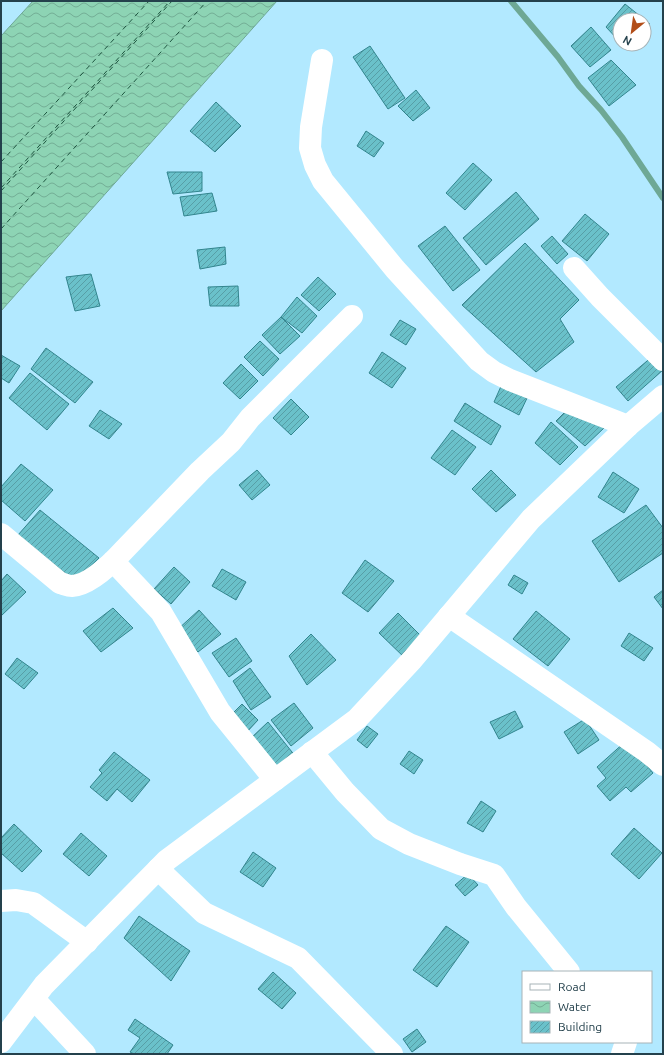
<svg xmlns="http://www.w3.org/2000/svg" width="664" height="1055" viewBox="0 0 664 1055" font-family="Ubuntu,sans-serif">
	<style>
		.water { fill: url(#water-waves); stroke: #6ea895 }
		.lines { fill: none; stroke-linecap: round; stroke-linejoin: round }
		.stream { stroke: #6ea895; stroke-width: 6 }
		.ferry { stroke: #1e5640; stroke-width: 1; stroke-dasharray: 5 4; stroke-linecap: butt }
		.building { fill: url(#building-hatch); stroke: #32858e }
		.minor { stroke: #fff; stroke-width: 22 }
		.secondary { stroke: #fff; stroke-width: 22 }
	</style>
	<defs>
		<pattern id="water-waves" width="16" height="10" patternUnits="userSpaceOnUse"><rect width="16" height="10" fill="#8dd4b4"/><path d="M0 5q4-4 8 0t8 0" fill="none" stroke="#73ae95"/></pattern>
		<pattern id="building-hatch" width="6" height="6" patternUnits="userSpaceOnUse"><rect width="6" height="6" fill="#6ac1ca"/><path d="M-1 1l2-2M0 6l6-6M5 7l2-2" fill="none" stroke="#579ea6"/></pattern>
	</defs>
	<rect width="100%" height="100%" fill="#b2e9ff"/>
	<path class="water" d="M 33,1 L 277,1 L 1,311 L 1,36 Z"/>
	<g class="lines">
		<path class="stream" d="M 511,1 L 558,57 L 579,86 L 601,110 L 622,137 L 663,198"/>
		<path class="ferry" d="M 1,162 L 149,1
			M 1,188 L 170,1
			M 1,191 L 172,1
			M 1,229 L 207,1"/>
	</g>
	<path class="building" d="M 625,4 L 650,24 L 644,30 L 644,20 L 620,20 L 620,42 L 606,27 Z
		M 591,27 L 611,50 L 590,67 L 571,46 Z
		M 370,46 L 405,98 L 388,109 L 353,57 Z
		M 611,60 L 636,85 L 609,106 L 588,78 Z
		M 416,90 L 430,108 L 413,121 L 398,106 Z
		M 216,102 L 241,126 L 215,152 L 190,131 Z
		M 366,131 L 384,143 L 374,157 L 357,146 Z
		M 473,163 L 492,180 L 465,210 L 446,193 Z
		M 167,172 L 202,172 L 202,191 L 173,194 Z
		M 516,192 L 539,219 L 486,265 L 463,238 Z
		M 212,193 L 217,211 L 184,216 L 180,197 Z
		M 585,214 L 609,234 L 587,261 L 562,241 Z
		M 445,226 L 480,270 L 453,291 L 418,246 Z
		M 552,236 L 568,254 L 557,264 L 541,246 Z
		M 525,243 L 579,300 L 560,319 L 574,342 L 536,372 L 462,305 Z
		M 225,247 L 226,264 L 200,269 L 197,250 Z
		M 91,274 L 100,306 L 75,311 L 66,277 Z
		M 318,277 L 336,294 L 319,311 L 301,295 Z
		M 238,286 L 239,306 L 210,306 L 208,287 Z
		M 297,297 L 317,316 L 302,333 L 281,317 Z
		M 281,317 L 300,336 L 280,354 L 262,335 Z
		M 400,320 L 416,329 L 406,345 L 390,335 Z
		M 260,341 L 279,359 L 263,376 L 244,357 Z
		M 46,348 L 93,382 L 75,403 L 31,369 Z
		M 382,352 L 406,368 L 392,388 L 369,373 Z
		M 1,355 L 20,366 L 9,383 L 1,378 Z
		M 653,356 L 663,370 L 628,401 L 616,387 Z
		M 241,364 L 258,381 L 240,399 L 223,383 Z
		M 30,373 L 69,404 L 47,430 L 9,398 Z
		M 502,384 L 528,396 L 519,415 L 494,402 Z
		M 291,399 L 309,417 L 291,435 L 273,418 Z
		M 465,403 L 501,426 L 491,445 L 454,421 Z
		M 570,407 L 604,428 L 585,446 L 556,421 Z
		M 100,410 L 122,424 L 109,439 L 89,426 Z
		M 551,422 L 578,447 L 560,465 L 535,443 Z
		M 452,430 L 476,447 L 455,475 L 431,458 Z
		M 21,464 L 53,490 L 25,521 L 1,500 L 1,487 Z
		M 257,470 L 270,485 L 252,500 L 239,485 Z
		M 491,470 L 516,495 L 496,512 L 472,489 Z
		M 613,472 L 639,489 L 624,513 L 598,497 Z
		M 646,505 L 663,528 L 663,553 L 619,582 L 592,541 Z
		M 40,510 L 99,558 L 76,580 L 76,582 L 18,535 Z
		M 365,560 L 394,581 L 368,612 L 342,593 Z
		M 174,567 L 190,582 L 171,604 L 154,589 Z
		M 222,569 L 246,582 L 236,600 L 212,586 Z
		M 7,574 L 26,592 L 1,616 L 1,581 Z
		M 514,575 L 528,583 L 522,594 L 508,585 Z
		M 663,590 L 663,609 L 654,597 Z
		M 113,608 L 133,628 L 101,652 L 83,631 Z
		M 199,610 L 221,634 L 198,652 L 177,630 Z
		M 536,611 L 570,639 L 548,666 L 513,639 Z
		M 398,613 L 425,640 L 407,660 L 379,633 Z
		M 629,633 L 653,648 L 644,661 L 621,646 Z
		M 311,634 L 336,660 L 307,685 L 289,656 Z
		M 236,638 L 252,661 L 229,677 L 212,653 Z
		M 17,658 L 38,673 L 24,689 L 5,674 Z
		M 250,668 L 271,697 L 251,710 L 233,681 Z
		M 294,703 L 313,728 L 291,746 L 271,720 Z
		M 242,704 L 258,720 L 246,733 L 229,717 Z
		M 515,711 L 523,727 L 499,739 L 490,722 Z
		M 585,719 L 599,740 L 578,754 L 564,732 Z
		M 268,722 L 296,757 L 278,772 L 250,739 Z
		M 367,726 L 378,734 L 367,748 L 357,740 Z
		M 626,741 L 653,773 L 631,792 L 626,787 L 610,801 L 597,786 L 606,778 L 597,767 Z
		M 409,751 L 423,760 L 414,774 L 400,764 Z
		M 114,752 L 150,780 L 132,802 L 117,789 L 107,801 L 90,787 L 102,773 L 99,770 Z
		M 481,801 L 496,811 L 483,832 L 467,823 Z
		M 14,824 L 42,851 L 22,872 L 1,853 L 1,838 Z
		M 634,828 L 662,853 L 639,879 L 611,854 Z
		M 81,833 L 107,856 L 89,876 L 63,854 Z
		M 253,852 L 276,868 L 263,887 L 240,872 Z
		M 468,874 L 478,885 L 465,896 L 455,885 Z
		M 139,916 L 190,951 L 171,981 L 124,938 Z
		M 446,926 L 469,942 L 437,987 L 413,970 Z
		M 273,972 L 296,993 L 282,1009 L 258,989 Z
		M 135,1019 L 173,1045 L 167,1054 L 134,1054 L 130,1052 L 140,1038 L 128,1030 Z
		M 417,1029 L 426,1042 L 412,1052 L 403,1039 Z"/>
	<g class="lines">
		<path class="minor" d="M 322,60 L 311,127 L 310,148 L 315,165 L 323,181 L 395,269 L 479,361 L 494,372 L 510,380 L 628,426
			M 574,268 L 600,297 L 663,360
			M 1,534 L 60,583 C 64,584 68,586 72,586 C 90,585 112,563 124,550 L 200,471 L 231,442 L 250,418 L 352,316
			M 113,561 L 161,612 L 220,712 L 275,780
			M 449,616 L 647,752 L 663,765
			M 312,752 L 345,792 L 381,829 L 409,844 L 460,864 L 494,875 L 516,907 L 569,972
			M 158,869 L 204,913 L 298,958 L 392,1054
			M 1,901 L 16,900 L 33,903 L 87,942
			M 34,999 L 85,1054
			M 622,1054 L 626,1042"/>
		<path class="secondary" d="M 1,1042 L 44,985 L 167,860 L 357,719 L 412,660 L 531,519 L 628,426 L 663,396"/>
	</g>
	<rect width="664" height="1055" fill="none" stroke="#24414c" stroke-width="4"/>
	<rect x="522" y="971" width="130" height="72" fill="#ffffff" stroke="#a7b3b7"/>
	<rect x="530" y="984" width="20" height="6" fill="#ffffff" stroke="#a7b3b7"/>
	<text x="558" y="991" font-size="12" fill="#24414c">Road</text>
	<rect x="530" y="1001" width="20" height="12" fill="url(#water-waves)" stroke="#a7b3b7"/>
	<text x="558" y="1011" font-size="12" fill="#24414c">Water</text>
	<rect x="530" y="1021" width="20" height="12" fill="url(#building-hatch)" stroke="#a7b3b7"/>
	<text x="558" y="1031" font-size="12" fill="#24414c">Building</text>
	<g transform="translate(632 32) rotate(209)"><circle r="19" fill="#ffffff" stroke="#a7b3b7"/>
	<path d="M0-3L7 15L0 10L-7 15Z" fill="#b24e19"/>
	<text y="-6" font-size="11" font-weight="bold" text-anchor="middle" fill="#24414c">N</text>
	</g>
</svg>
